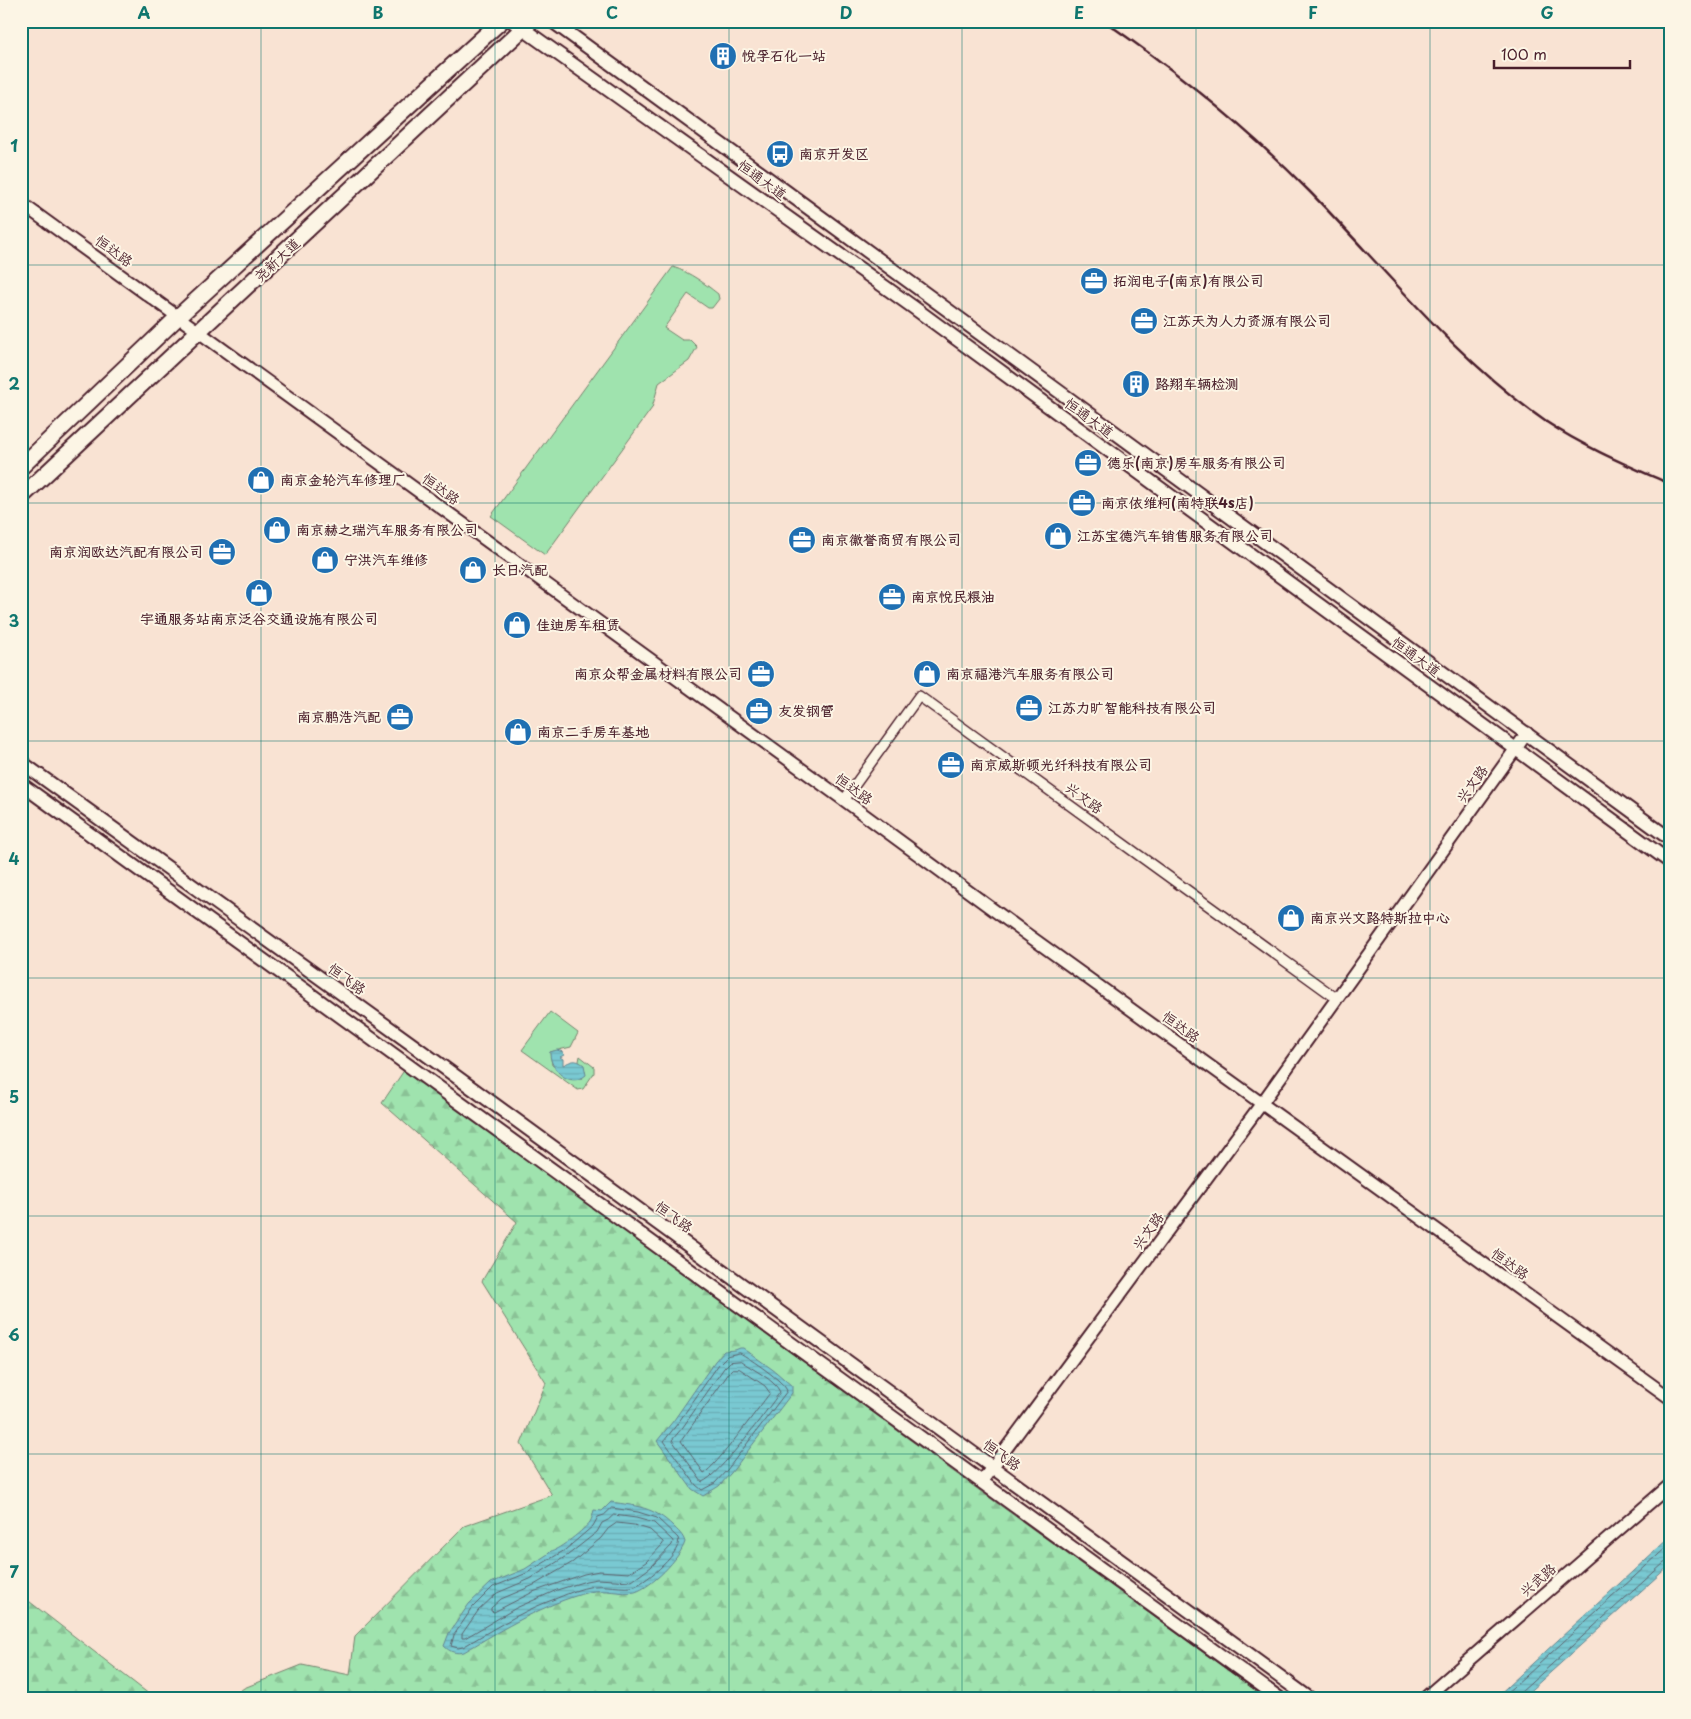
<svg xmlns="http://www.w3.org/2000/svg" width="1691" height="1719" viewBox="0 0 1691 1719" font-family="'Playpen Sans','LXGW WenKai TC',sans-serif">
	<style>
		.green { fill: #9fe3ae; stroke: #74816c }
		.forest { fill: url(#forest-firs); stroke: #74816c }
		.water { fill: url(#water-rules); stroke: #66858f }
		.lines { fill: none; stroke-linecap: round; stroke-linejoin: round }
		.shore { stroke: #5d636e; stroke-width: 1 }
		.minor-casing { stroke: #4a1f2b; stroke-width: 12 }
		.tertiary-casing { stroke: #4a1f2b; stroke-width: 15 }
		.secondary-casing { stroke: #4a1f2b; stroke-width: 16 }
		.primary-casing { stroke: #4a1f2b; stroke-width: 19 }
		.minor { stroke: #fcf5e5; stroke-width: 9 }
		.tertiary { stroke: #fcf5e5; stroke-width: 11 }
		.secondary { stroke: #fcf5e5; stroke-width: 12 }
		.primary { stroke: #fcf5e5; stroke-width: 15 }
		.rail { stroke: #4a1f2b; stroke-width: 2.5 }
		.grid { fill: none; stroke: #0f766e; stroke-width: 1; stroke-opacity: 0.55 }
		.labels { text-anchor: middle; stroke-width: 4; stroke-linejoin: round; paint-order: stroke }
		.poi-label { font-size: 14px; font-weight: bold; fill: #4a1f2b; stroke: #fcf5e5; text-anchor: start }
		.street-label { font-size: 14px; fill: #4a1f2b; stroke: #fcf5e5 }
		.neatline { fill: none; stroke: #0f766e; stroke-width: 2 }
		.grid-label { font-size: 16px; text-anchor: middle; font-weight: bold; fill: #0f766e }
	</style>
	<defs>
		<pattern id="forest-firs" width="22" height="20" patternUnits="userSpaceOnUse" patternTransform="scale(1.25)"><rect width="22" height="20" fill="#9fe3ae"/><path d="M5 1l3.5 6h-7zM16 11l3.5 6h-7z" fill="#8ac296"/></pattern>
		<pattern id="water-rules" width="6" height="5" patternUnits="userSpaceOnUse" patternTransform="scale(1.25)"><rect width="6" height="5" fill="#79c9d2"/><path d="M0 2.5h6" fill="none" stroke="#6aacb4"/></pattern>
	</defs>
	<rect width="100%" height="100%" fill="#f9e3d3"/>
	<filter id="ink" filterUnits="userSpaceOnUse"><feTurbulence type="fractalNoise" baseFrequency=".02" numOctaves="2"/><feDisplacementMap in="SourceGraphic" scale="10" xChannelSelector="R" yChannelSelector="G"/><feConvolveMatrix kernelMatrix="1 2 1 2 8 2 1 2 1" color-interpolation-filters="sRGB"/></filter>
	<g filter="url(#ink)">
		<path class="green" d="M 673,267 C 691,273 704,283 718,294 L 719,299 L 712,308 L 708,308 L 688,294 L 664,328 L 682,340 L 690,340 L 697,347 L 689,361 L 659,383 L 652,408 L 545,555 L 491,516 Z
			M 550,1012 L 578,1033 L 571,1047 L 550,1052 L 552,1065 L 572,1079 L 582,1078 L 579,1061 L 580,1056 L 594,1067 L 594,1073 L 583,1089 L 578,1090 L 522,1050 Z"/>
		<path class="forest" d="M 405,1069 L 943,1464 L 1266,1698 L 230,1698 L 244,1688 L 302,1665 L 350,1675 L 355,1636 L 464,1526 L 552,1495 L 521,1444 L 546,1383 L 482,1281 L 517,1222 L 382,1103 Z
			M 21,1595 L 154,1698 L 21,1698 Z"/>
		<path class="water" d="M 557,1050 L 563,1052 L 564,1055 L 560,1057 L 563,1059 L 563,1065 C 572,1061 575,1058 584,1065 L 586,1075 C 570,1089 550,1070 550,1053 L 550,1052 Z
			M 740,1348 L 743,1348 L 776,1372 L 792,1386 L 792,1393 L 731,1473 L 719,1486 L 703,1496 L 692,1489 L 657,1441 L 674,1420 L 715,1361 L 724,1351 L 735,1350 Z
			M 611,1502 C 637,1506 654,1507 673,1526 C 678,1531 683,1535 685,1542 C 680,1558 652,1587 635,1592 C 622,1595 604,1588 589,1592 C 544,1604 504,1628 464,1652 C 456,1654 450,1652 444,1646 L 449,1633 L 469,1604 L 491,1583 L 525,1569 L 548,1554 L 551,1551 C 559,1550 585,1529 590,1522 C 592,1519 593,1514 594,1510 L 602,1511 Z
			M 1670,1537 L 1670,1565 L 1522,1698 L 1495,1698 Z"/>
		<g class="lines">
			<path class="shore" d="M 740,1353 C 749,1358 785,1382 787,1391 L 727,1470 L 715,1483 L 702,1490 L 696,1485 L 664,1441 L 678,1423 L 719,1364 L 727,1356 Z
				M 741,1361 C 753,1370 774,1379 780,1392 C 768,1409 718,1477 702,1482 L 672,1440 L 683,1427 L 724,1368 L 730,1362 Z
				M 740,1369 L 765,1386 L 770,1393 C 759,1407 715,1468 704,1473 L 681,1441 L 729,1373 L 733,1369 Z
				M 612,1508 L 638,1512 L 657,1518 L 678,1538 C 684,1551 647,1581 635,1586 C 625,1590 603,1583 589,1587 C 574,1590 561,1597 547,1602 C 517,1614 490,1631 463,1647 L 458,1648 L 451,1646 L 454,1635 L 473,1607 L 493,1587 L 527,1573 L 565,1550 L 593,1526 L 598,1517 L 604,1515 Z
				M 614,1515 L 636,1518 L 654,1523 L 673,1541 L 672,1545 L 651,1567 L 632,1581 L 597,1579 L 586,1581 L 557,1590 L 516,1608 L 465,1638 L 462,1638 L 462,1634 L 478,1611 L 497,1593 L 530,1579 L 568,1555 L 597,1532 L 602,1523 L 608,1520 Z
				M 617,1523 L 634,1525 L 650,1530 L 663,1542 L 663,1544 L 646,1562 L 629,1573 L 599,1571 L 584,1574 L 533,1592 L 494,1612 L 491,1611 L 491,1608 L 501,1599 L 534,1585 L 573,1562 L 601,1538 L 608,1529 Z
				M 1502,1698 L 1670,1544
				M 1519,1698 L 1521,1692 L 1664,1563 L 1670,1561"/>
			<g class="minor-casing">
				<path id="minor" d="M 844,800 L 919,696 L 1336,998"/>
			</g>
			<g class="tertiary-casing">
				<path id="tertiary" d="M 21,203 L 844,800 L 1021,930 L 1670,1398
					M 982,1481 L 1262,1103 L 1527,733
					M 1425,1698 L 1670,1485"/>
			</g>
			<g class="secondary-casing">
				<path id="secondary" d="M 512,21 L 913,307 L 1670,862
					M 552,21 L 799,201 L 1670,839
					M 21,762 L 413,1045 L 1309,1698
					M 21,784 L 1279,1698"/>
			</g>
			<g class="primary-casing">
				<path id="primary" d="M 21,467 L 179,316 L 501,21
					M 21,497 L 531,21"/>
			</g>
			<use href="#minor" class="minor"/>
			<use href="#tertiary" class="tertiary"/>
			<use href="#secondary" class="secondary"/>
			<use href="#primary" class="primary"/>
			<path class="rail" d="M 1104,21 C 1178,72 1247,128 1310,192 C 1385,269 1456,359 1545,421 C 1584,447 1627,465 1670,484"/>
		</g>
	</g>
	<path class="grid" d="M 261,21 L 261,1698M 495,21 L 495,1698M 729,21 L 729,1698M 962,21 L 962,1698M 1196,21 L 1196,1698M 1430,21 L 1430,1698M 21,265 L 1670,265M 21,503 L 1670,503M 21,741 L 1670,741M 21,978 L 1670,978M 21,1216 L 1670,1216M 21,1454 L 1670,1454"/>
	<defs>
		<g id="building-disc" transform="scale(1.4375)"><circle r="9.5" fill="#1f6fb2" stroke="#fcf5e5"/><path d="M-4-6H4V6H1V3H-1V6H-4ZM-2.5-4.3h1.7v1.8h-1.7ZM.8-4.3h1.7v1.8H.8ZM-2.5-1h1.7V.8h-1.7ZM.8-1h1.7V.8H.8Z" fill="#fff"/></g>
		<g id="bus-disc" transform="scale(1.4375)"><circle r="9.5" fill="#1f6fb2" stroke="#fcf5e5"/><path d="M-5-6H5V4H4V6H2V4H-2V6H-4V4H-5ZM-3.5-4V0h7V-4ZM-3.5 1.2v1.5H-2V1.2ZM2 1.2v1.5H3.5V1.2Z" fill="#fff"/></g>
		<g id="office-disc" transform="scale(1.4375)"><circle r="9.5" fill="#1f6fb2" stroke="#fcf5e5"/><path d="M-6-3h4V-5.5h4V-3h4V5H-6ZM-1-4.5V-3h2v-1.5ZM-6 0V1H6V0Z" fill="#fff"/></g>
		<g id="shop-disc" transform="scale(1.4375)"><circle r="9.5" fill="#1f6fb2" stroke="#fcf5e5"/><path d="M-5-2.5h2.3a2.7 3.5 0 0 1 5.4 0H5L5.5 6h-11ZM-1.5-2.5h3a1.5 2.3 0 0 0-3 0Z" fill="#fff"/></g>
	</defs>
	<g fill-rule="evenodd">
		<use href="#building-disc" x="723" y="56"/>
		<use href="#bus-disc" x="780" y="154"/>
		<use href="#office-disc" x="1094" y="281"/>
		<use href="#office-disc" x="1144" y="321"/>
		<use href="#building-disc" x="1136" y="384"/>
		<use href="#office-disc" x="1088" y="463"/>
		<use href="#shop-disc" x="261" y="480"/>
		<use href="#office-disc" x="1082" y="503"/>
		<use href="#shop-disc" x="277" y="530"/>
		<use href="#shop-disc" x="1058" y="536"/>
		<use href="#office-disc" x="802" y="540"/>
		<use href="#office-disc" x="222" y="552"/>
		<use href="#shop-disc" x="325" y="560"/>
		<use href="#shop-disc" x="473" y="570"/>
		<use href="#shop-disc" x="259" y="593"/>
		<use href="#office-disc" x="892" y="597"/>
		<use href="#shop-disc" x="517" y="625"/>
		<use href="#office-disc" x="761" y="674"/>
		<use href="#shop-disc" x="927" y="674"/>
		<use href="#office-disc" x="1029" y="708"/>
		<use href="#office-disc" x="759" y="711"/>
		<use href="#office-disc" x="400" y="717"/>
		<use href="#shop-disc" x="518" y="732"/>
		<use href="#office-disc" x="951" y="765"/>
		<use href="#shop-disc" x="1291" y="918"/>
	</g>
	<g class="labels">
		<g class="poi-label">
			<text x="742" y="61">悦孚石化一站</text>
			<text x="799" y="159">南京开发区</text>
			<text x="1113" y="286">拓润电子(南京)有限公司</text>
			<text x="1163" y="326">江苏天为人力资源有限公司</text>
			<text x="1155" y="389">路翔车辆检测</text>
			<text x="1107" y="468">德乐(南京)房车服务有限公司</text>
			<text x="280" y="485">南京金轮汽车修理厂</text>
			<text x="1101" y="508">南京依维柯(南特联4s店)</text>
			<text x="296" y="535">南京赫之瑞汽车服务有限公司</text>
			<text x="1077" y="541">江苏宝德汽车销售服务有限公司</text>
			<text x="821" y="545">南京徽誉商贸有限公司</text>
			<text x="203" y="557" text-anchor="end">南京润欧达汽配有限公司</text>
			<text x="344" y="565">宁洪汽车维修</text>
			<text x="492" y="575">长日汽配</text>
			<text x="911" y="602">南京悦民粮油</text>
			<text x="259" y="624" text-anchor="middle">宇通服务站南京泛谷交通设施有限公司</text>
			<text x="536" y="630">佳迪房车租赁</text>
			<text x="742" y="679" text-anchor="end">南京众帮金属材料有限公司</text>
			<text x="946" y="679">南京福港汽车服务有限公司</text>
			<text x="1048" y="713">江苏力旷智能科技有限公司</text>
			<text x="778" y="716">友发钢管</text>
			<text x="381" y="722" text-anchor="end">南京鹏浩汽配</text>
			<text x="537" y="737">南京二手房车基地</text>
			<text x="970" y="770">南京威斯顿光纤科技有限公司</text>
			<text x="1310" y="923">南京兴文路特斯拉中心</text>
		</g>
		<g class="street-label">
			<text transform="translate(762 180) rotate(36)" y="5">恒通大道</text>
			<text transform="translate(114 251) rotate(36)" y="5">恒达路</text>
			<text transform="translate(277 260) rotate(-43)" y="5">尧新大道</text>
			<text transform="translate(1089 418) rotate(36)" y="5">恒通大道</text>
			<text transform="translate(441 489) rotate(36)" y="5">恒达路</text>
			<text transform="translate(1416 657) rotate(36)" y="5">恒通大道</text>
			<text transform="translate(1472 784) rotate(-54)" y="5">兴文路</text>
			<text transform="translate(854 789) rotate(36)" y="5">恒达路</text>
			<text transform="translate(1084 798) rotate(36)" y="5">兴文路</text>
			<text transform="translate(347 979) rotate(36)" y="5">恒飞路</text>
			<text transform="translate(1181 1027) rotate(36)" y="5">恒达路</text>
			<text transform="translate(674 1217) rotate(36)" y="5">恒飞路</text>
			<text transform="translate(1148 1231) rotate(-54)" y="5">兴文路</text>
			<text transform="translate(1510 1264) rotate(36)" y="5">恒达路</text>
			<text transform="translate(1002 1455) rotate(36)" y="5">恒飞路</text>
			<text transform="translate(1538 1580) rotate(-41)" y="5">兴武路</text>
		</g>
	</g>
	<rect width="1691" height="1719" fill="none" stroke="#fcf5e5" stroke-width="55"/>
	<path d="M1494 60v8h136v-8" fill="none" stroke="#4a1f2b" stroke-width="2.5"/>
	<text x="1501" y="60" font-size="15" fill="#4a1f2b" stroke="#fcf5e5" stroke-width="4" paint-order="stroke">100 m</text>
	<rect x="28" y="28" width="1636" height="1664" class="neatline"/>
	<g class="grid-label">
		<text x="144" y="19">A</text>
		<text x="378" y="19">B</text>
		<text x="612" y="19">C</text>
		<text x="846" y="19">D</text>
		<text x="1079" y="19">E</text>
		<text x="1313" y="19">F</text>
		<text x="1547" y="19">G</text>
		<text x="14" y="152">1</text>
		<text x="14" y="390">2</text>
		<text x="14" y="627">3</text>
		<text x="14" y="865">4</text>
		<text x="14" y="1103">5</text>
		<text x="14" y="1341">6</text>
		<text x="14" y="1578">7</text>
	</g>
</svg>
